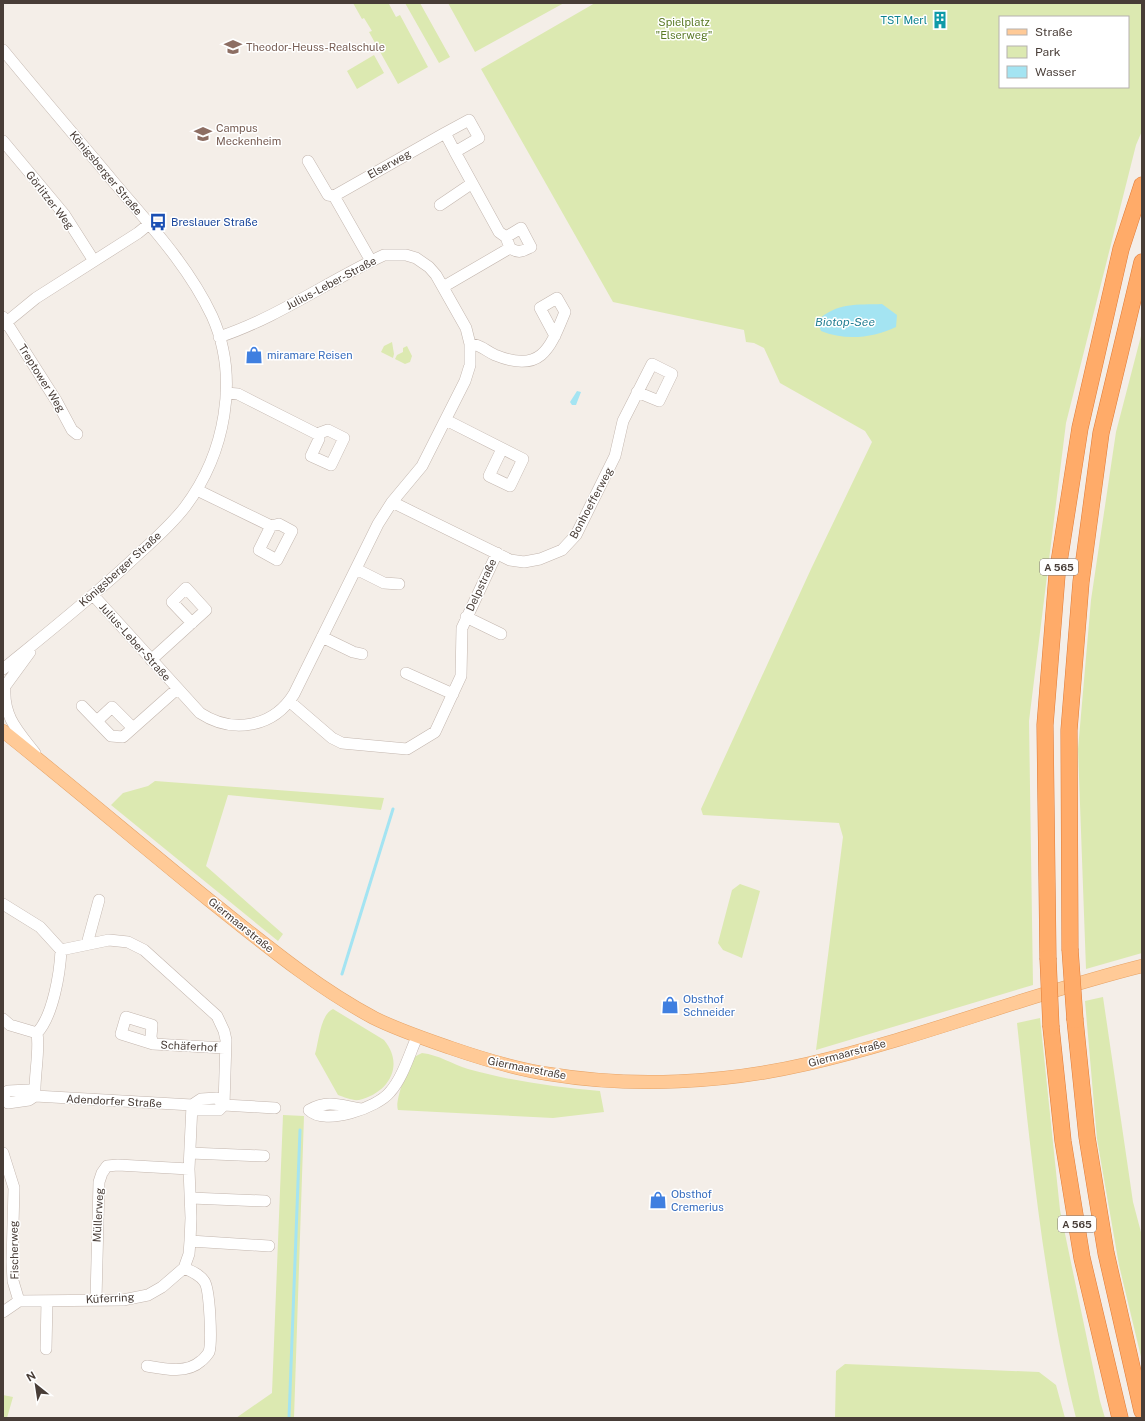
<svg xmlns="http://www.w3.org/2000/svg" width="1145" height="1421" viewBox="0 0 1145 1421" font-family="'Public Sans',sans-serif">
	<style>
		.green { fill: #dce9b1; fill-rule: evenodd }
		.water { fill: #a4e4f2 }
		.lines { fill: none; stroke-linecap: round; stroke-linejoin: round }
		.stream { stroke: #a4e4f2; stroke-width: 3 }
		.minor-casing { stroke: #c3b6ae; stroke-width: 12 }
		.major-casing { stroke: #e6a265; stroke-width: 14 }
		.highway-casing { stroke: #e07b37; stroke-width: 17 }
		.minor { stroke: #fff; stroke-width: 11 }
		.major { stroke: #ffca97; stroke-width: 13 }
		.highway { stroke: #ffab69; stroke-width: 16 }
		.highway-bridge-casing { stroke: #e07b37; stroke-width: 17; stroke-linecap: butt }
		.highway-bridge { stroke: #ffab69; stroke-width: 16 }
		.labels { text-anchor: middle; stroke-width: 3; stroke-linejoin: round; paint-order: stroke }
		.shield { fill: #fff; stroke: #7f7773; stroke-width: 1 }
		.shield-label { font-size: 10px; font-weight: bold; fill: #483d37 }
		.culture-label { font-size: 11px; fill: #0d838f; stroke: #fff; text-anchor: end }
		.park-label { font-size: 11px; fill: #5b7b28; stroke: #fff }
		.education-label { font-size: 11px; fill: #785e54; stroke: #fff; text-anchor: start }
		.street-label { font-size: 11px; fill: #483d37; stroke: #fff }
		.transit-label { font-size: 11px; fill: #164399; stroke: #fff; text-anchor: start }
		.shop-label { font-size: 11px; fill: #366cbe; stroke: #fff; text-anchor: start }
		.water-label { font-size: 12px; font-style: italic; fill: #278095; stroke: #fff }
	</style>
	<rect width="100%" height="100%" fill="#f4eee8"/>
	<path class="green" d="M 353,3 L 391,3 L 389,4 L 396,17 L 400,15 L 428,67 L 398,84 L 369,32 L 372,31 L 364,18 L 362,19 Z
		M 405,3 L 420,3 L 450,57 L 439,63 Z
		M 448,3 L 564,3 L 475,52 Z
		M 595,3 L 1142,3 L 1142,131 L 1136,145 L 1066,423 L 1029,721 L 1033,985 L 816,1050 L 843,837 L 839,823 L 703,815 L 701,809 L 811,569 L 872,442 L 865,431 L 780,383 L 764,348 L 754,343 L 746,342 L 744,330 L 613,302 L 481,69 ZM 1000,17 L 1128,17 L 1128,87 L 1000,87 Z
		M 374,55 L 384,73 L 357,89 L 347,71 Z
		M 1142,332 L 1142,953 L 1086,969 L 1078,749 L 1091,600 L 1116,432 Z
		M 392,342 L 394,354 L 393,358 L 381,352 L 384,346 Z
		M 407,346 L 412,356 L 410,362 L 405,364 L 395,359 L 397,355 L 403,352 L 403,348 Z
		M 155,781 L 384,798 L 381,810 L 228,795 L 206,866 L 283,934 L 278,941 L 111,805 L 123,793 L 148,786 Z
		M 740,884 L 760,891 L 742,958 L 723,950 L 718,943 L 732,890 Z
		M 1103,997 L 1133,1202 L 1142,1236 L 1142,1361 L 1119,1265 L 1097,1139 L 1085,1001 Z
		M 333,1009 L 384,1040 C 405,1065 389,1093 359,1100 C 353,1101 344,1097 338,1095 L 315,1054 C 319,1041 320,1015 333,1009 Z
		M 1040,1018 L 1060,1210 L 1100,1401 L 1105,1418 L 1076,1418 C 1044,1289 1031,1155 1017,1023 Z
		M 422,1053 C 439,1055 452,1064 468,1069 C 511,1081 555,1087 600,1091 L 604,1112 L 553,1118 L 398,1110 C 394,1101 409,1063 416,1056 C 418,1055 420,1054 422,1053 Z
		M 283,1115 L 304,1116 L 294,1418 L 236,1418 L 272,1393 Z
		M 845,1364 L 1039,1372 L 1056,1385 L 1065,1418 L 835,1418 L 836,1371 Z
		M 3,1395 L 13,1397 L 7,1418 L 3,1418 Z"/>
	<path class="water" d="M 882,304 L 897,315 L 896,327 C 873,338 845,341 821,331 L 817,321 C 837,302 857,305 882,304 Z
		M 577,391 L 581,392 L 576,405 L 572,405 L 570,402 Z"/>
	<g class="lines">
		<path class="stream" d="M 342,974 L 393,809
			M 289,1418 L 300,1130"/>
		<g class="minor-casing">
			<path id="minor" d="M 3,50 C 39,94 76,137 112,180 C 148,223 188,265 212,316 C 240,378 225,454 185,507 C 169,528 149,544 130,562 C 89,600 46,634 3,669
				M 3,141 L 64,214 L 94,261
				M 455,152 L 445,133 L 469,120 L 479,138 L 455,152 L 499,232 L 506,237
				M 308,161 L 328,195 L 334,196 L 371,261
				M 334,196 L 445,133
				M 440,205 L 471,184
				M 443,287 L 510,248 C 519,254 523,251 531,247 L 521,228 L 506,237 L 510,248
				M 3,317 L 57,402 L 72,430 L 77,434
				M 3,325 L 36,298 L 138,233 L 149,224
				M 470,344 C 480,344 486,351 495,355 C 541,374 550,349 565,312 L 557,298 L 540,308 L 555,336
				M 226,393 L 238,394 L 317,434 L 328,430 L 344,438 L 331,465 L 311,456 L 319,439 L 317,434
				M 446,420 L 523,459 L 510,486 L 489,476 L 502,449
				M 197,490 L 271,526 L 279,524 L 292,531 L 277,560 L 259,550 L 271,526
				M 392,502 L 510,560 L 524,562 L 540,559 L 562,550 L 576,535 L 615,456 L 623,421 L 652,364 L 672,374 L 659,401 L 637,392
				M 356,569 L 384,583 L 399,584
				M 93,595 L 200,713 C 232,734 273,728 294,694 L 378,524 L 392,502 L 422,466 L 465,381 L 470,365 L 470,344 L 466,328 L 436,275 L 429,267 L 416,258 L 406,255 L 384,255 C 328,281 277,318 219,337
				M 466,617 L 501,634
				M 322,637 L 353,652 L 362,654
				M 151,660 L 206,610 L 186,588 L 172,602 L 192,623
				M 406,673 L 453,694
				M 5,687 C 3,717 18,731 35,753
				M 3,689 L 30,652
				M 289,701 L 332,738 L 342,743 L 407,749 L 435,732 L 461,676 L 462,628 L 497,553
				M 82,706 L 111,736 L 123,737 L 177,689
				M 97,721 L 112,707 L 133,728
				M 3,904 L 40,927 L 61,950
				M 87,944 L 99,900
				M 61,950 L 109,940 L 128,942 L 144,950 L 217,1016 L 224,1031 L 226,1040 L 224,1105
				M 3,1019 L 10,1025 L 37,1033
				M 153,1044 L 151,1037 L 152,1025 L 126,1017 L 121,1034 L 153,1044 L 225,1048
				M 3,1096 L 8,1103 L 29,1100 L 35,1096 L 192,1105 L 198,1110 L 219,1110 L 224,1105 L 275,1108
				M 3,1096 L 8,1091 L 29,1090 L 35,1096
				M 35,1096 C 34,1076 40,1051 37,1033 C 53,1016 60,973 61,950
				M 192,1105 L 201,1099 L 217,1098 L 224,1105
				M 362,1109 C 341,1106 329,1099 309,1110 C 325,1126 377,1108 390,1092 C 403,1077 409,1055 417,1037
				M 3,1153 L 14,1188 L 12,1262 L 13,1281 L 19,1301
				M 190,1153 L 264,1156
				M 191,1198 L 265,1201
				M 190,1241 L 269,1246
				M 96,1299 L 99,1182 L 102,1173 L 107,1166 L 118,1165 L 189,1169
				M 3,1312 L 19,1301 L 123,1300 L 148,1295 L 162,1287 L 184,1268 L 189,1254 L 190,1241 L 191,1218 L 189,1169 L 192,1105
				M 46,1349 L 47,1301
				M 147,1366 C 164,1369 187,1374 201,1361 C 203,1360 208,1354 209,1352 C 212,1343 210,1288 204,1281 C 199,1274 191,1271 184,1268"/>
		</g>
		<g class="major-casing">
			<path id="major" d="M 3,731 C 72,786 140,844 209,900 C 262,942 314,986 374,1018 C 398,1030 425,1039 451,1048 C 483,1059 515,1069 549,1074 C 633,1088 724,1083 807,1064 C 921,1038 1029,994 1142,966"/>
		</g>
		<g class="highway-casing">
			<path id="highway" d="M 1070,949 L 1069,730 L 1081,582 L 1101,433 L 1142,262
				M 1048,958 L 1045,725 L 1057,575 L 1080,428 L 1121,249 L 1142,185
				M 1075,1020 L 1087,1137 L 1106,1253 L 1142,1411
				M 1051,1027 L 1063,1141 L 1082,1258 L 1120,1418"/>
		</g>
		<use href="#minor" class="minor"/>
		<use href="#major" class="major"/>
		<use href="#highway" class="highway"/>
		<g class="highway-bridge-casing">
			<path id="highway-bridge" d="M 1070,949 L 1075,1020
				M 1048,958 L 1051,1027"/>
		</g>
		<use href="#highway-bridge" class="highway-bridge"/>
	</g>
	<defs>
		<g id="building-bare" transform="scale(1.38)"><path d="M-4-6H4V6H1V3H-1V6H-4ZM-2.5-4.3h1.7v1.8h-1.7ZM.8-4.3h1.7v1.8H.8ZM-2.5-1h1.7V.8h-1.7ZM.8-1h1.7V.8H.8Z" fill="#0f9aa8" stroke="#fff" stroke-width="2.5" paint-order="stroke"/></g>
		<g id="school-bare" transform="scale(1.38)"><path d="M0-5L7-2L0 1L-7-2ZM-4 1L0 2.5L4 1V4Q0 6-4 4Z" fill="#8d6e63" stroke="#fff" stroke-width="2.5" paint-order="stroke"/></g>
		<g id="bus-bare" transform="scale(1.38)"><path d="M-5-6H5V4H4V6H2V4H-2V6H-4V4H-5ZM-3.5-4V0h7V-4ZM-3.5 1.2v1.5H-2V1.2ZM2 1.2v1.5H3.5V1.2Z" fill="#1a4fb4" stroke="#fff" stroke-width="2.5" paint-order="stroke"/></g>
		<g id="shop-bare" transform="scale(1.38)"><path d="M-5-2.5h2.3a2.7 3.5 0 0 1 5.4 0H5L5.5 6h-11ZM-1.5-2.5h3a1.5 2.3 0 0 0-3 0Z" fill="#3f7fe0" stroke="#fff" stroke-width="2.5" paint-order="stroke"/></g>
	</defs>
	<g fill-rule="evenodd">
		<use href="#building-bare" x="940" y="20"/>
		<use href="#school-bare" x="233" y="47"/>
		<use href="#school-bare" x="203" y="134"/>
		<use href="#bus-bare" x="158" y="222"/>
		<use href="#shop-bare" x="254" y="355"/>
		<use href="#shop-bare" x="670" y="1005"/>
		<use href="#shop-bare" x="658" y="1200"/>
	</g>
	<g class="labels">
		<g class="shield">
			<rect x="1040" y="559" width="38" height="16" rx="3"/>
			<rect x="1058" y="1216" width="38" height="16" rx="3"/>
		</g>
		<g class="shield-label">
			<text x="1059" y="571">A 565</text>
			<text x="1077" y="1228">A 565</text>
		</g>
		<g class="culture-label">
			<text x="927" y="24">TST Merl</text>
		</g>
		<g class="park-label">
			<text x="684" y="26">Spielplatz<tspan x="684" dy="13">"Elserweg"</tspan></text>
		</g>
		<g class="education-label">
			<text x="246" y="51">Theodor-Heuss-Realschule</text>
			<text x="216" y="132">Campus<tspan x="216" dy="13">Meckenheim</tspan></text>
		</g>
		<g class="street-label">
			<text transform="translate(389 164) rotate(-29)" y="4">Elserweg</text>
			<text transform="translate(106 173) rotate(50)" y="4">Königsberger Straße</text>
			<text transform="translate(50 200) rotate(52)" y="4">Görlitzer Weg</text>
			<text transform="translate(331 283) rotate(-28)" y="4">Julius-Leber-Straße</text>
			<text transform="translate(42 378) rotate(58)" y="4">Treptower Weg</text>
			<text transform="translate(591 503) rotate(-62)" y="4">Bonhoefferweg</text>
			<text transform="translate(120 569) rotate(-42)" y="4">Königsberger Straße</text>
			<text transform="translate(481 585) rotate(-65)" y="4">Delpstraße</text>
			<text transform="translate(135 642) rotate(48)" y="4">Julius-Leber-Straße</text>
			<text transform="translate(241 925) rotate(39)" y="4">Giermaarstraße</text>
			<text transform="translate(189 1046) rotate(3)" y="4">Schäferhof</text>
			<text transform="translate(847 1053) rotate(-15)" y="4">Giermaarstraße</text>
			<text transform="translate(527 1068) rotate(11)" y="4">Giermaarstraße</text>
			<text transform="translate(114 1101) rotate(3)" y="4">Adendorfer Straße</text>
			<text transform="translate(98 1215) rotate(-87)" y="4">Müllerweg</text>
			<text transform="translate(14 1250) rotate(-91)" y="4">Fischerweg</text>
			<text transform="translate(110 1298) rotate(-3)" y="4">Küferring</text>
		</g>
		<g class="transit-label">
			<text x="171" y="226">Breslauer Straße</text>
		</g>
		<g class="shop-label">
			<text x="267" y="359">miramare Reisen</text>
			<text x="683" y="1003">Obsthof<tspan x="683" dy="13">Schneider</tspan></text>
			<text x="671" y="1198">Obsthof<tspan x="671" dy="13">Cremerius</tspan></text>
		</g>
		<g class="water-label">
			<text x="845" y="326">Biotop-See</text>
		</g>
	</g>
	<rect width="1145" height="1421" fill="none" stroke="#483d37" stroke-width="8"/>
	<rect x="999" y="16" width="130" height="72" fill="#ffffff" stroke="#b6b1af"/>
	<rect x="1007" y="29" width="20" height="6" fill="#ffca97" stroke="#b6b1af"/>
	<text x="1035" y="36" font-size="12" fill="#483d37">Straße</text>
	<rect x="1007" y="46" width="20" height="12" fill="#dce9b1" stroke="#b6b1af"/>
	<text x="1035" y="56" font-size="12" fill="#483d37">Park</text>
	<rect x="1007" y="66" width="20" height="12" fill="#a4e4f2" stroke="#b6b1af"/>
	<text x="1035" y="76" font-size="12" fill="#483d37">Wasser</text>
	<g transform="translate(36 1385) rotate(330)" stroke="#ffffff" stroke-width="3" paint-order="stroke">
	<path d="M0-3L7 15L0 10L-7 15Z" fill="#483d37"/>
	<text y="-6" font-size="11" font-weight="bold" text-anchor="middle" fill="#483d37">N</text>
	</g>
</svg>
